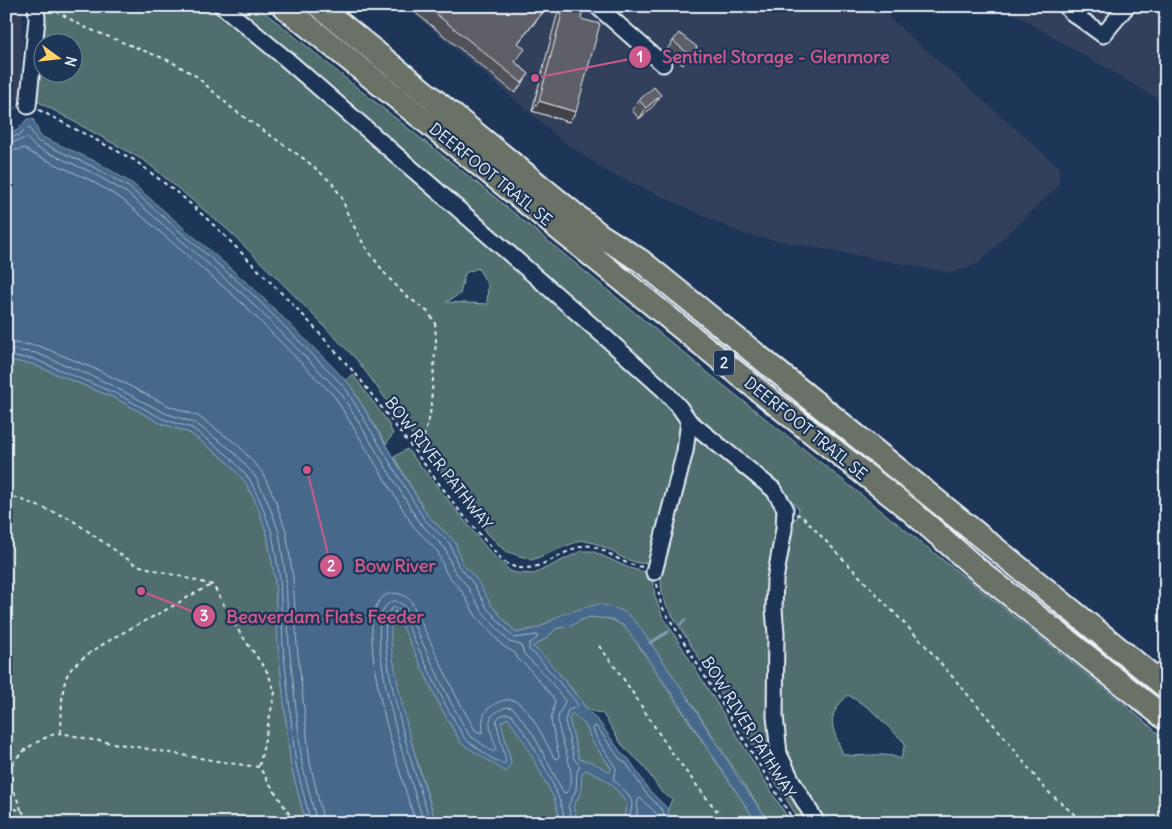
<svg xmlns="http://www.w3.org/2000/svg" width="1172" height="829" viewBox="0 0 1172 829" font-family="Delius,sans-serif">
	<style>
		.built { fill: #30415c }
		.green { fill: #506e6d; stroke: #9cb0b2; fill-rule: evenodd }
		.water { fill: #44678b; stroke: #869eb7; fill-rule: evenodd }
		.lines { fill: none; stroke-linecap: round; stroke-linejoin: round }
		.shore { stroke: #a6bacc; stroke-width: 1 }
		.stream { stroke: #869eb7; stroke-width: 3 }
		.minor-casing { stroke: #e8f1f8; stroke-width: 19 }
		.highway-casing { stroke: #e8f1f8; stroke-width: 26 }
		.path { stroke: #e8f1f8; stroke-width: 2; stroke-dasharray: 4 4; stroke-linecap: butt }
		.minor { stroke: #1d3557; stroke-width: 15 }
		.highway { stroke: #6a7166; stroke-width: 22 }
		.wall { fill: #515159; stroke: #e8f1f8 }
		.shaded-wall { fill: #424249; stroke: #e8f1f8 }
		.building { fill: #5e5e68; stroke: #e8f1f8 }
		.labels { text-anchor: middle; stroke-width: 4.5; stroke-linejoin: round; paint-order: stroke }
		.shield { fill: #1d3557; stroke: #abb9c8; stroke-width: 1 }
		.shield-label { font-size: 15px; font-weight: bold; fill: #e8f1f8 }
		.street-label { font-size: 16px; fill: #e8f1f8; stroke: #1d3557 }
		.leader { fill: none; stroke: #cd598a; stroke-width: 2 }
		.callout-dot { fill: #cd598a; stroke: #1d3557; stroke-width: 2 }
		.mark-label { font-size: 15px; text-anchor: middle; font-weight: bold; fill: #fff }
		.callout-label { font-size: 18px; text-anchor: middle; font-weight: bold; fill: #cd598a; stroke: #1d3557; stroke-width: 4.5; stroke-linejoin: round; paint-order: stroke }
	</style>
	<rect width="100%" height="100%" fill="#1d3557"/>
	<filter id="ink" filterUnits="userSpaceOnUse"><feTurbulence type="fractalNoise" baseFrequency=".02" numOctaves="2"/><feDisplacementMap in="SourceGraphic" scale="10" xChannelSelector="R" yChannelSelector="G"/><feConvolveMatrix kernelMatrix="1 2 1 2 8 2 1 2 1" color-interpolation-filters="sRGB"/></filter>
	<g filter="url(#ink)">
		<path class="built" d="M 6,6 L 22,6 L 23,42 L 20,95 L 15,103 L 6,104 Z
			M 405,6 L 876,6 L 1059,167 L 1059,185 L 977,264 L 952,273 L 746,235 L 608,172 L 564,142 Z
			M 1001,6 L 1166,6 L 1166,96 L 1160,100 Z"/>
		<path class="green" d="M 41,6 L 197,6 L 208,9 L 218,15 L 221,12 L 381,147 L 669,404 L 680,422 L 681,445 L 649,563 L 638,563 L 623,558 L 610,550 L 594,543 L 581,540 L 532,560 L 505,551 L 487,533 L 468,504 L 427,455 L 357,360 L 289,290 L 227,229 L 145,161 L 35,100 ZM 42,42 L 72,42 L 72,72 L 42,72 ZM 478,268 L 488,285 L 487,304 L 446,302 L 460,294 L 465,273 Z
			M 230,6 L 256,6 L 282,26 L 350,82 L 492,195 L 707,372 L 1119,700 L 1166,740 L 1166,823 L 801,823 L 666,605 L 662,593 L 660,570 L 692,435 L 708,443 L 770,497 L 779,509 L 777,590 L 790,520 L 797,518 L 799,509 L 783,491 L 723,442 ZM 848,695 L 869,708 L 905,743 L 901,759 C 882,750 863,759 843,754 C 832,726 824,718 848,695 Z
			M 6,360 L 32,364 L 117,399 L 160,423 L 190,433 L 226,460 L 246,483 L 257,505 L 267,534 L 275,580 L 278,646 L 291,766 L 306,823 L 6,823 Z
			M 353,375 L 387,421 L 393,434 L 386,444 L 350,385 L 345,380 Z
			M 407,449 L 489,551 L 510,571 L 517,573 L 534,574 L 581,551 L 592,551 L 629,568 L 648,573 L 652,577 L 655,597 L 662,615 L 791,823 L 770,823 C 735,773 704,720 669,670 C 655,650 643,629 625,612 L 550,621 L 538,628 L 516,633 L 491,605 L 462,563 L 455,542 L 428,516 L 394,457 Z
			M 395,610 L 440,706 L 461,743 L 511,762 L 501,722 L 508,718 L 523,739 L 554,798 L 561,823 L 436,823 L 402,711 L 391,648 L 390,624 Z
			M 590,617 C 612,619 617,618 632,636 L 757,823 L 670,823 L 668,809 L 672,799 L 662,793 L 643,765 L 622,745 L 603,714 C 593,711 584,710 581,700 L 557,671 L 532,647 L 545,639 L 557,628 L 571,626 L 581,620 Z
			M 571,713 L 573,713 L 586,726 L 592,741 L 612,770 L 610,773 L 579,759 L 569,719 Z
			M 586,770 C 607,778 613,785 627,803 L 624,817 L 625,821 L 629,823 L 578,823 L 573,807 L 581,792 L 581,772 Z"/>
		<path class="water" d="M 27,119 L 33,119 L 40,136 L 97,162 L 133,184 L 253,288 L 332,366 L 350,385 L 428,516 L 455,542 L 462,563 L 477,580 L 491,605 L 516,633 L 538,628 L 563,614 L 598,604 L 612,607 L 625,612 L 636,622 L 682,689 L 740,781 L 770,823 L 757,823 L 649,659 L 624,626 L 612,619 L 590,617 L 581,620 L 571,626 L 557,628 L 545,639 L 532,647 L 539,651 L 557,671 L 574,693 L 581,700 L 583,705 L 600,723 L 623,755 L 629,759 L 648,789 L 668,809 L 670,823 L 629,823 L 625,821 L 624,817 L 627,803 C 614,785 606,778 586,770 L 582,773 L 581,792 L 573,807 L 578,823 L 561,823 L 554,798 L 523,740 L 508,718 L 501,722 L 511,763 L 506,772 L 461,743 L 440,706 L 395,610 C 387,631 392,653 396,674 C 405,725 420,774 436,823 L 306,823 L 291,766 L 278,646 L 275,580 L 267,534 L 257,505 L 246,483 L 226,460 L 190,433 L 160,423 L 117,399 L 32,364 L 6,360 L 6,134 L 18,130 ZM 572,713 L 586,726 L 592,741 L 612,769 L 610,772 L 592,762 L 579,759 L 569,719 L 571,714 Z"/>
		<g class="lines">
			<path class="shore" d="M 6,138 L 20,135 L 27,128 L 29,127 L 37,141 L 94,167 L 130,188 L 250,292 L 328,370 L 346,389 L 424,519 L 450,544 L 458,565 L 473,583 L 487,608 L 514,638 L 537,635 L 537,638 L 529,644 L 529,650 L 536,655 L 577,703 L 577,707 L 568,710 L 565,721 L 574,759 L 580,766 L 577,772 L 576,790 L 568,806 L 573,823
				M 6,144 L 27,138 L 35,147 L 91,172 L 127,193 L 246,297 L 341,393 L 419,522 L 445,548 L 453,569 L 467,586 L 482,611 L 509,642 L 521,645 L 524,654 L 548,678 L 565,701 C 564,707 559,711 558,718 C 557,738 582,779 566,793 L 563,792 L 533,734 L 514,709 C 508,706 504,707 498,711 C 483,718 493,736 496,748 L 495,751 L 492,751 L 469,735 L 450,701 L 405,606 L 396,601 C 349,602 416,796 424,823
				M 6,152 L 25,148 L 31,153 L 88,179 L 122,199 L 241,302 L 335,397 L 413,526 L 438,552 L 446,573 L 461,590 L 476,616 L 503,646 L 515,653 L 518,659 L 527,666 L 555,700 L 551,721 L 559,756 L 557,759 L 554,758 C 547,744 529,706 515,701 C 507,698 500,701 493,705 C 482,711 482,721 483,732 L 480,733 L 475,730 L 457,698 L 411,601 C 404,594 395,591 386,595 C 345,615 405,788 416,823
				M 6,342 L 39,346 L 100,371 L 169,406 L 198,416 L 238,445 L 262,472 L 274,497 L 286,531 L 293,578 L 297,645 L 310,763 L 324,823
				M 6,349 L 36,353 L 97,378 L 165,413 L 195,423 L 233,451 L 255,476 L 267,500 L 279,532 L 286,579 L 289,645 L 302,764 L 317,823
				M 6,356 L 34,359 L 119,395 L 163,419 L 192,428 L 229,456 L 250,480 L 261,503 L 272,533 L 280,579 L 283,646 L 296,765 L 311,823
				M 431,823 C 421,794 364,622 394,607 L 400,610 L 445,704 L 465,739 L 491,758 L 504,764 L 506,761 L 496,721 C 498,716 506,712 512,715 C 531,740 562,792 565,823
				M 630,823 C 629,816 631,813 632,806 C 633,796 619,785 613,779 L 616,771 L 616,768 L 597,739 L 593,729 L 594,726 L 597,727 L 619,758 L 626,763 L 645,792 L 663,811 L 665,823
				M 636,823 L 638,800 L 640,798 L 657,814 L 659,823"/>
			<path class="stream" d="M 681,624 L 685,620
				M 650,643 L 668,632"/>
			<g class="minor-casing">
				<path id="minor" d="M 222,6 L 285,58 L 605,337 L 664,390 L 680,408 L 689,421 L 774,490 L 785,508 L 784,529 L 775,580 L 774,609 L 776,634 L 775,716 L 779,754 L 793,783 L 817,823
					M 597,6 L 663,64
					M 1066,6 L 1071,12 L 1103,35 L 1127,6
					M 28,106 L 37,19 L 36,6
					M 654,572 L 685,451 L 689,421"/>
			</g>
			<g class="highway-casing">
				<path id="highway" d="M 283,6 L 773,402 L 910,510 L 975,567 L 1166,719
					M 319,6 L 600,235 L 641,261 L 1166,687"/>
			</g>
			<path class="path" d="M 49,7 L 84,27 L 170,61 L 196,76 L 234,110 L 307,161 L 332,183 L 342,198 L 348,215 L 364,245 L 386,275 L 404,294 L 428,312 L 435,322 L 436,341 L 430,416 L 418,456
				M 6,110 L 15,108
				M 39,110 L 134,160 L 184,198 L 218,229 L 304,316 L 360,379 L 459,510 L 503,561 C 531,581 554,554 582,546 C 597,543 612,557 625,562 C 631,565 637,566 643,567
				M 6,496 L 17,498 L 69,518 L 136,565 L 213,585 L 238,630 L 268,673 L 275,692 L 259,767
				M 796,514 L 802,516 L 924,644 L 1001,733 L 1045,789 L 1084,823
				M 657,584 L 661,605 L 669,618 L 795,823
				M 599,646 C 625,678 645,713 668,747 C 687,773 706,798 727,823
				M 61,733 C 62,716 60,686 69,672 C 81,653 137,625 158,614 C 174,606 189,596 205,588 L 212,585
				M 6,803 L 10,782
				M 6,808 L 21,810 L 32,823
				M 21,810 C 17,795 6,782 12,766 C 16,752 46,735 60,733 C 63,733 87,739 93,740 C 149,748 203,760 259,767 L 295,823
				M 6,817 L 10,823"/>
			<use href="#minor" class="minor"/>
			<use href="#highway" class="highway"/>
		</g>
		<path class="wall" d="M 407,6 L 548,6 L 518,43 L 515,62 L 529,74 L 515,93 Z
			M 563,6 L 571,6 L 581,19 L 569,122 L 532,111 L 557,15 Z
			M 673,41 L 697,47 L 683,65 L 666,51 Z
			M 639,100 L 654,105 L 639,119 L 632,110 Z"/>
		<path class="shaded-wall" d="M 547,6 L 548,6 L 510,53 L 518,43 Z
			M 661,95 L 654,105 L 639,119 L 646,108 Z
			M 539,101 L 576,112 L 569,122 L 532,111 Z"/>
		<path class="building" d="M 426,6 L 547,6 L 518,43 L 525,49 L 515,62 L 529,74 L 522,83 Z
			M 564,6 L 571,6 L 583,9 L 581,19 L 600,24 L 576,112 L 539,101 Z
			M 679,33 L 697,47 L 690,55 L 673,41 Z
			M 654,87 L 661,95 L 646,108 L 639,100 Z"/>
	</g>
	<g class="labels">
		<rect class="shield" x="714" y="350.5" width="20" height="25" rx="4"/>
		<g class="shield-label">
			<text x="724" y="368">2</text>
		</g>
		<g class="street-label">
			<text transform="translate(491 174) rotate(39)" y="6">DEERFOOT TRAIL SE</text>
			<text transform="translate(806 428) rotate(39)" y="6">DEERFOOT TRAIL SE</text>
			<text transform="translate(439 463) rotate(52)" y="6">BOW RIVER PATHWAY</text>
			<text transform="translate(749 727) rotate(58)" y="6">BOW RIVER PATHWAY</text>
		</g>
	</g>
	<path class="leader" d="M535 78L640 57M307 470L331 566M141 591L204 616"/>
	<g class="callout-dot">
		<circle cx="535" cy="78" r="5"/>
		<circle cx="307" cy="470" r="5"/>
		<circle cx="141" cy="591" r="5"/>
		<circle cx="640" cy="57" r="12"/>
		<circle cx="331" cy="566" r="12"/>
		<circle cx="204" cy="616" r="12"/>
	</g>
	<g class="mark-label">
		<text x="640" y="62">1</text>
		<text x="331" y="571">2</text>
		<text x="204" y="621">3</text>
	</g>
	<g class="callout-label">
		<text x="776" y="63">Sentinel Storage - Glenmore</text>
		<text x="395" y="572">Bow River</text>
		<text x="325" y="623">Beaverdam Flats Feeder</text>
	</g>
	<rect width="1172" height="829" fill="none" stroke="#1d3557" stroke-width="25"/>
	<rect x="12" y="12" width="1147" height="804" fill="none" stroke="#e8f1f8" stroke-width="2" filter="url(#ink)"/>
	<g transform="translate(58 58) rotate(105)"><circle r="24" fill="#1d3557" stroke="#6e8097"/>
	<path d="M0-4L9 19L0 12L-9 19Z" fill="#ffd166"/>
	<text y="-8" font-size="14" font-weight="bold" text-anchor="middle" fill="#e8f1f8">N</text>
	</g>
</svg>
